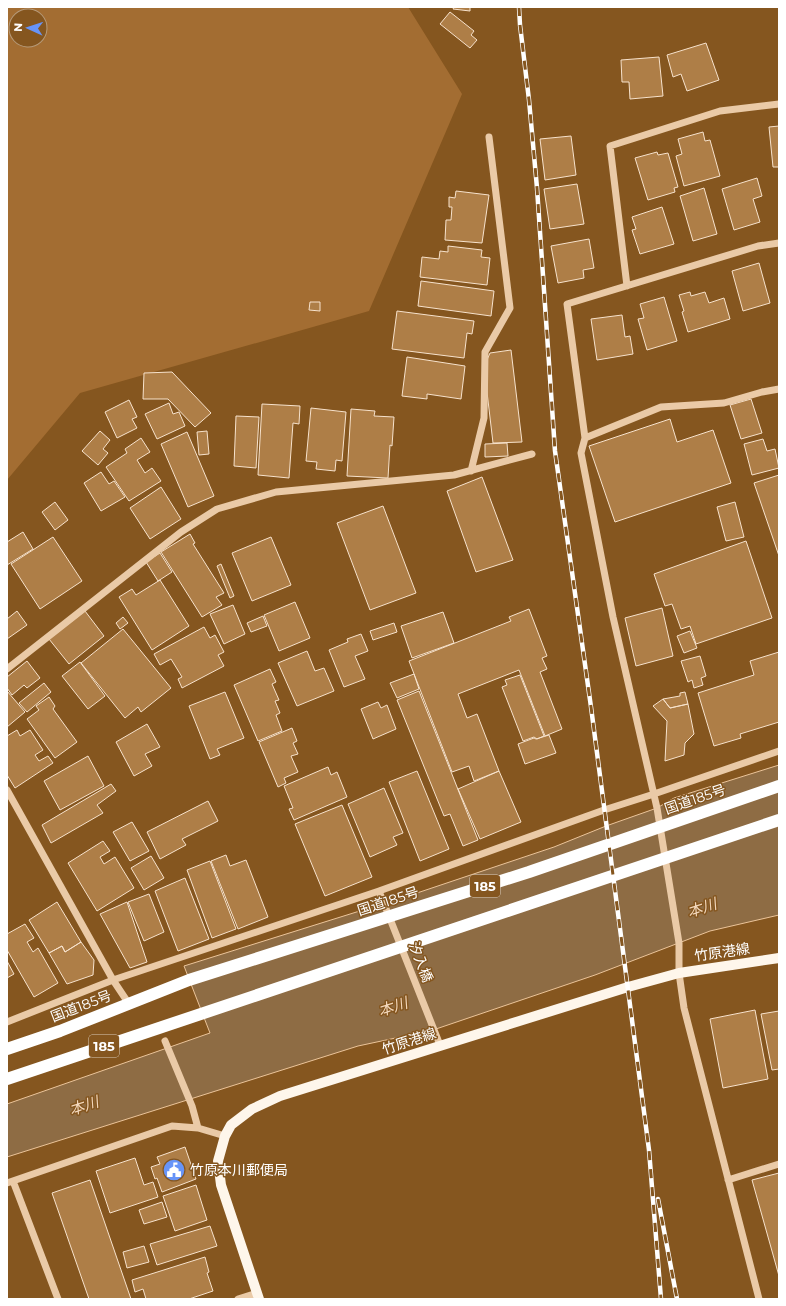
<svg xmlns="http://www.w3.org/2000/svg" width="786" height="1306" viewBox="0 0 786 1306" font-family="Montserrat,'Noto Sans JP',sans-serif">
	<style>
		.green { fill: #a36d32; fill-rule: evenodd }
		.water { fill: #8e6c44; stroke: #ebc49a }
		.building { fill: #ae7e47; stroke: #f7e2cc }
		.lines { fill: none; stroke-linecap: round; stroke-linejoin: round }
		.minor { stroke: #eacaa7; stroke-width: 7 }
		.major { stroke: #fef6eb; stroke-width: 10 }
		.highway { stroke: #fff; stroke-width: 12 }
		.rail-casing { stroke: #fff; stroke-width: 4.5 }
		.rail { stroke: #85561f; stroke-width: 3; stroke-dasharray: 9; stroke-linecap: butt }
		.labels { text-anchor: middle; stroke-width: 3; stroke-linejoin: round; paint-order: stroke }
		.shield { fill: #85561f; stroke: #daccbc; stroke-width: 1 }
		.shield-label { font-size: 13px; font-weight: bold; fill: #fff }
		.street-label { font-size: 14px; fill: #fff; stroke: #85561f }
		.poi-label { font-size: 14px; fill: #fff; stroke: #85561f; text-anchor: start }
		.water-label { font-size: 15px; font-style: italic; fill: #f2d7bb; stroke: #85561f }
	</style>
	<rect width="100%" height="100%" fill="#85561f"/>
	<path class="green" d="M 7,7 L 408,7 L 462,94 L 369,311 L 80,393 L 7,480 ZM 16,16 L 40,16 L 40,40 L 16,40 Z"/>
	<path class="water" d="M 779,765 L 779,915 L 710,931 L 595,975 L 433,1030 L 358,1046 L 7,1157 L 7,1104 L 210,1033 L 184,966 L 414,894 L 554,847 L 606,826 L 657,808 L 674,798 Z"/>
	<path class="building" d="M 454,7 L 470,7 L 470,11 L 453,9 Z
		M 450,12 L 474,31 L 471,35 L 477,40 L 470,48 L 440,24 Z
		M 706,43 L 719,80 L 687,91 L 681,74 L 673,77 L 667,55 Z
		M 659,57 L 663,96 L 630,99 L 629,82 L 622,82 L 621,60 Z
		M 779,126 L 779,167 L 773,167 L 769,127 Z
		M 703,132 L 705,141 L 710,140 L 720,176 L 684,186 L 676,156 L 682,154 L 678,139 Z
		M 571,136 L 576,175 L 545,180 L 540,139 Z
		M 657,152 L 658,155 L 668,153 L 678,187 L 674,188 L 675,192 L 648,200 L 635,158 Z
		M 757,178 L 762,196 L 753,199 L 760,222 L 734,230 L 722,189 Z
		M 577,184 L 584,224 L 550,229 L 544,189 Z
		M 704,188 L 717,234 L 693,241 L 680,196 Z
		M 456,191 L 489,195 L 482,243 L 445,240 L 446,220 L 451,220 L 452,207 L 449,207 L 449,197 L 455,198 Z
		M 662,207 L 674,244 L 640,254 L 632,230 L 636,229 L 632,217 Z
		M 589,239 L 594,268 L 583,270 L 584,278 L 558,283 L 551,246 Z
		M 448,246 L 482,250 L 481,257 L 490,258 L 487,285 L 420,277 L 422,257 L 439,259 L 440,251 L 448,252 Z
		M 759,263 L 770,303 L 743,311 L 732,271 Z
		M 421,281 L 494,291 L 491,316 L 418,306 Z
		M 690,292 L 691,296 L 705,292 L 709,303 L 724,298 L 730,319 L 688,332 L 682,312 L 684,311 L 679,295 Z
		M 664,297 L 677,341 L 647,350 L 638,319 L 644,318 L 640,304 Z
		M 310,302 L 320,302 L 320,311 L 309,310 Z
		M 397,311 L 474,321 L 472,334 L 467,333 L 464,358 L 392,349 Z
		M 622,315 L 625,337 L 630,336 L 633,354 L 597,360 L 591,319 Z
		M 511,350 L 522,442 L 493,443 L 487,392 L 487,360 L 490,353 Z
		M 407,357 L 465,366 L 461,399 L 427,394 L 427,399 L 402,396 Z
		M 172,372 L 211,413 L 195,427 L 168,399 L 143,399 L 144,373 Z
		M 751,399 L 762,433 L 741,439 L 730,405 Z
		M 129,400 L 137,417 L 132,419 L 137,428 L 117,438 L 105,412 Z
		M 169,403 L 173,414 L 179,412 L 185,426 L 157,439 L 145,414 Z
		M 262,404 L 300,406 L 299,424 L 293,423 L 289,478 L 258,475 Z
		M 311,408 L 346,412 L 342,461 L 336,460 L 335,471 L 316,469 L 317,462 L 306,461 Z
		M 351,409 L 375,411 L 374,416 L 394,417 L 392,446 L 390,445 L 388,478 L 347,476 Z
		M 236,416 L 259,417 L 256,468 L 234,466 Z
		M 670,419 L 677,442 L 713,430 L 731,483 L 615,522 L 589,446 Z
		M 100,431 L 110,440 L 103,449 L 108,453 L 98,465 L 82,451 Z
		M 207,431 L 209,454 L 199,455 L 197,432 Z
		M 187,432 L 214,496 L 188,507 L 161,444 Z
		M 141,438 L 150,452 L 137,460 L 145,473 L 152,468 L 161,481 L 129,501 L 106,467 L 127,453 L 125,449 Z
		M 763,439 L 767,451 L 775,449 L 779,468 L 752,475 L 744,444 Z
		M 507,443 L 508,456 L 485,457 L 485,444 Z
		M 101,472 L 109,484 L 114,481 L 125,497 L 101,511 L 84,483 Z
		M 779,475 L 779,556 L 754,483 Z
		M 482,477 L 513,560 L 476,572 L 447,491 Z
		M 161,487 L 181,519 L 150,539 L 130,508 Z
		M 55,502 L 68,520 L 55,530 L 42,512 Z
		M 735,502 L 744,537 L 726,541 L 717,507 Z
		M 383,506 L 416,593 L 370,610 L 337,523 Z
		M 23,532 L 33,549 L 7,565 L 7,542 Z
		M 190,534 L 195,543 L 193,544 L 224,593 L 216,597 L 222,605 L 202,617 L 161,552 Z
		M 53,537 L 82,581 L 40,609 L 11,564 Z
		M 271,537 L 291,585 L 252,601 L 232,553 Z
		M 746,541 L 772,618 L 696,644 L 690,626 L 681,629 L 672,604 L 665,606 L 654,574 Z
		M 160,553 L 172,572 L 158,581 L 146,562 Z
		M 221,564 L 234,596 L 230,598 L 217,566 Z
		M 160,580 L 189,626 L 152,650 L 119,597 L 132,589 L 136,595 Z
		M 295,602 L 310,638 L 279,651 L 264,615 Z
		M 233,605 L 245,634 L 224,644 L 210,614 Z
		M 662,608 L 673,656 L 636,666 L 625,618 Z
		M 529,609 L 547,656 L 542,658 L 547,669 L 540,672 L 562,729 L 545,736 L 519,670 L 458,694 L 467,718 L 477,714 L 499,771 L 474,781 L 469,766 L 452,772 L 409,661 L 511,621 L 509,617 Z
		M 17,611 L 27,625 L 7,639 L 7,619 Z
		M 85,611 L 104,636 L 69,664 L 49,639 Z
		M 443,612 L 454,643 L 412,658 L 401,626 Z
		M 263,616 L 267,626 L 251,632 L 247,623 Z
		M 123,617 L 128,623 L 120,629 L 116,623 Z
		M 394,623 L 397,632 L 373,640 L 370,631 Z
		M 204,627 L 210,638 L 215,635 L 224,652 L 218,655 L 224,666 L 182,688 L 178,679 L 182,677 L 171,659 L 160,665 L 154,654 Z
		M 123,629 L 171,688 L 141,712 L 138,707 L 125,718 L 81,663 Z
		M 690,631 L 697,648 L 684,653 L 677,636 Z
		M 361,634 L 368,651 L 355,656 L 365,679 L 344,687 L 329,650 L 348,642 L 347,639 Z
		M 307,651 L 315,671 L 324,668 L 334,691 L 297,706 L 278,663 Z
		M 779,652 L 779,722 L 740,734 L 741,738 L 714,746 L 698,693 L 754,675 L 750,661 Z
		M 700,656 L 706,676 L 701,678 L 703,685 L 694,688 L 692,680 L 688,682 L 681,661 Z
		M 27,661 L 40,678 L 27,688 L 24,685 L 12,695 L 7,688 L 7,677 Z
		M 80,662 L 105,696 L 88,709 L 62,676 Z
		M 270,669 L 276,682 L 272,684 L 279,700 L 275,701 L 280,713 L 276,715 L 282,731 L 258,741 L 234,685 Z
		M 414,674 L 419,689 L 397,698 L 390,683 Z
		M 520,675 L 544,736 L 537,739 L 534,737 L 523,741 L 502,687 L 507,685 L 505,680 Z
		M 44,683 L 51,692 L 27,712 L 19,703 Z
		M 7,691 L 25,712 L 7,727 Z
		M 419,691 L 478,840 L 463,846 L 450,814 L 444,816 L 397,700 Z
		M 225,692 L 244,738 L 217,749 L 220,755 L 210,759 L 189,706 Z
		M 685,692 L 688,704 L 670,708 L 663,699 L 680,696 L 680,693 Z
		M 49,697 L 55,706 L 53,709 L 77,742 L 55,758 L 27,719 L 39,710 L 36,706 Z
		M 663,699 L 670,708 L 688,704 L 694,734 L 685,743 L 684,755 L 665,761 L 667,721 L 653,706 Z
		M 378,702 L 381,708 L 387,705 L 396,729 L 373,739 L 361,709 Z
		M 147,724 L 160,747 L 145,754 L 152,766 L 134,776 L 116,742 Z
		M 292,728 L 297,741 L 293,743 L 298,754 L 291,756 L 298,772 L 284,778 L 286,783 L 278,787 L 259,742 Z
		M 17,730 L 20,736 L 30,730 L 43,750 L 35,755 L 39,761 L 48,756 L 53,763 L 15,788 L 7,775 L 7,736 Z
		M 549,735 L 556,753 L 525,764 L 518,744 L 534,738 L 536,739 Z
		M 88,756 L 104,786 L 60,810 L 44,781 Z
		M 328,767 L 331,775 L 337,772 L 347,797 L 294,820 L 289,809 L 293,808 L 284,786 Z
		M 417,771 L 449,849 L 420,861 L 389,782 Z
		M 499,771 L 521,822 L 480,839 L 458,789 Z
		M 111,784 L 116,791 L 97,805 L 103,813 L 51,843 L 42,825 Z
		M 384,788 L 403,833 L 393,837 L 397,845 L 370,857 L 348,804 Z
		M 208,801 L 218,821 L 182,839 L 186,845 L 160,859 L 147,832 Z
		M 342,805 L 372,877 L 325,896 L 295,824 Z
		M 132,822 L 149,851 L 130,861 L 113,832 Z
		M 103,841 L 110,851 L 100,857 L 104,864 L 115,857 L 134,888 L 97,911 L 68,863 Z
		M 226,855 L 230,866 L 246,860 L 268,917 L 238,929 L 211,861 Z
		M 151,856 L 164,878 L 144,890 L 131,868 Z
		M 210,861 L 236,929 L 212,938 L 187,870 Z
		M 185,878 L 209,939 L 178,951 L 155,891 Z
		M 149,894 L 164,932 L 144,941 L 128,902 Z
		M 57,902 L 81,942 L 65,952 L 62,946 L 49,953 L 29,920 Z
		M 127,902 L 147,962 L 130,968 L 100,914 Z
		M 25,924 L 34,938 L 27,942 L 33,952 L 38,948 L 58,983 L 34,997 L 7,950 L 7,934 Z
		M 81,942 L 94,960 L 93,975 L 67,984 L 49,953 L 62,946 L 65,952 Z
		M 7,961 L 14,974 L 7,978 Z
		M 755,1010 L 768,1079 L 723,1088 L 710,1019 Z
		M 779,1011 L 779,1069 L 772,1070 L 761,1014 Z
		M 185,1147 L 196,1179 L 162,1192 L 157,1178 L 155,1179 L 151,1167 L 160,1164 L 157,1157 Z
		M 135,1158 L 144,1185 L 153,1182 L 158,1197 L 110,1213 L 96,1171 Z
		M 779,1173 L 779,1276 L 752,1180 Z
		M 90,1180 L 131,1299 L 89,1299 L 52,1193 Z
		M 196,1185 L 207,1220 L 175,1231 L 163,1196 Z
		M 162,1202 L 167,1217 L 144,1224 L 139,1210 Z
		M 210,1226 L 217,1246 L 157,1265 L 150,1244 Z
		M 144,1246 L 149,1262 L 127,1268 L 123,1252 Z
		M 205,1257 L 209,1272 L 207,1273 L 213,1291 L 189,1299 L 146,1299 L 143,1289 L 135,1292 L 132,1280 Z"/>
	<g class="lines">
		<path class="minor" d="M 627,286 L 610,146 L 720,111 L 779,104
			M 585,438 L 567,304 L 758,246 L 779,243
			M 471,471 L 484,418 L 485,352 L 510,308 L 489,137
			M 7,669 L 181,532 L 217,509 L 276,492 L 454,475 L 532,454
			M 7,790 L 113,980 L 129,1004
			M 7,1022 L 113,980 L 379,891
			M 165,1041 L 192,1106 L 198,1128
			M 440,1045 L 379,891 L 604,810 L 654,794 L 779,751
			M 728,1180 L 779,1164
			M 13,1181 L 58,1299
			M 7,1183 L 172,1126 L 198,1128 L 225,1136
			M 238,1299 L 257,1293
			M 759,1299 L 684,1008 L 679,973 L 679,943 L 657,808 L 613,617 L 581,453 L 585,438 L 661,407 L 724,403 L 762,392 L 779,389"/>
		<path class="major" d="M 259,1299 L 221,1185 L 218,1161 L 225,1136 L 231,1125 L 252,1109 L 280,1096 L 628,987 L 679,973 L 779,958"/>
		<path class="highway" d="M 7,1049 L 60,1031 L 189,980 L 529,872 L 779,786
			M 7,1079 L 779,820"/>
		<g class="rail-casing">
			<path id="rail" d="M 519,7 L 520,25 L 529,100 L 537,188 L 555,451 L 591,707 L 649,1150 L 661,1299
				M 658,1199 L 677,1299"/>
		</g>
		<use href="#rail" class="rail"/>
	</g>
	<defs>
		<g id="civic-disc" transform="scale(1.15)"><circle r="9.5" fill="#6794f8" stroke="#85561f"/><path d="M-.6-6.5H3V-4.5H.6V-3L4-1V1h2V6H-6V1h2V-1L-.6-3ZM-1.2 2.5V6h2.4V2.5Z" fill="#fff"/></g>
	</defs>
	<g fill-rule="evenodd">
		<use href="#civic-disc" x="174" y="1170"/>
	</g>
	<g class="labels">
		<g class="shield">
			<rect x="470" y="875" width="30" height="22" rx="3"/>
			<rect x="89" y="1035" width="30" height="22" rx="3"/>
		</g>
		<g class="shield-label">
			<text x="485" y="891">185</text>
			<text x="104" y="1051">185</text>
		</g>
		<g class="street-label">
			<text transform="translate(695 799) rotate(-19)" y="5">国道185号</text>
			<text transform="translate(388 901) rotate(-18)" y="5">国道185号</text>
			<text transform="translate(722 952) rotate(-8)" y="5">竹原港線</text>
			<text transform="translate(421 962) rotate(69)" y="5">汐入橋</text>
			<text transform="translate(81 1006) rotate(-21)" y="5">国道185号</text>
			<text transform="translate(409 1041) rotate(-18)" y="5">竹原港線</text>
		</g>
		<g class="poi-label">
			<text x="190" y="1175">竹原本川郵便局</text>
		</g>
		<g class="water-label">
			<text transform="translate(702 908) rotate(-18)" y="5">本川</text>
			<text transform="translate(393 1007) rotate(-18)" y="5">本川</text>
			<text transform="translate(84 1106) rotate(-18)" y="5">本川</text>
		</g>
	</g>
	<rect width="786" height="1306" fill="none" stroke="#ffffff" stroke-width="16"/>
	<g transform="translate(28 28) rotate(273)"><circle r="19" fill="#85561f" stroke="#b69a79"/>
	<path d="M0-3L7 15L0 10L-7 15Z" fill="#6794f8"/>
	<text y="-6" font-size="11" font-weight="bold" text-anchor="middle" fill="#ffffff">N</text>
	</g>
</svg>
